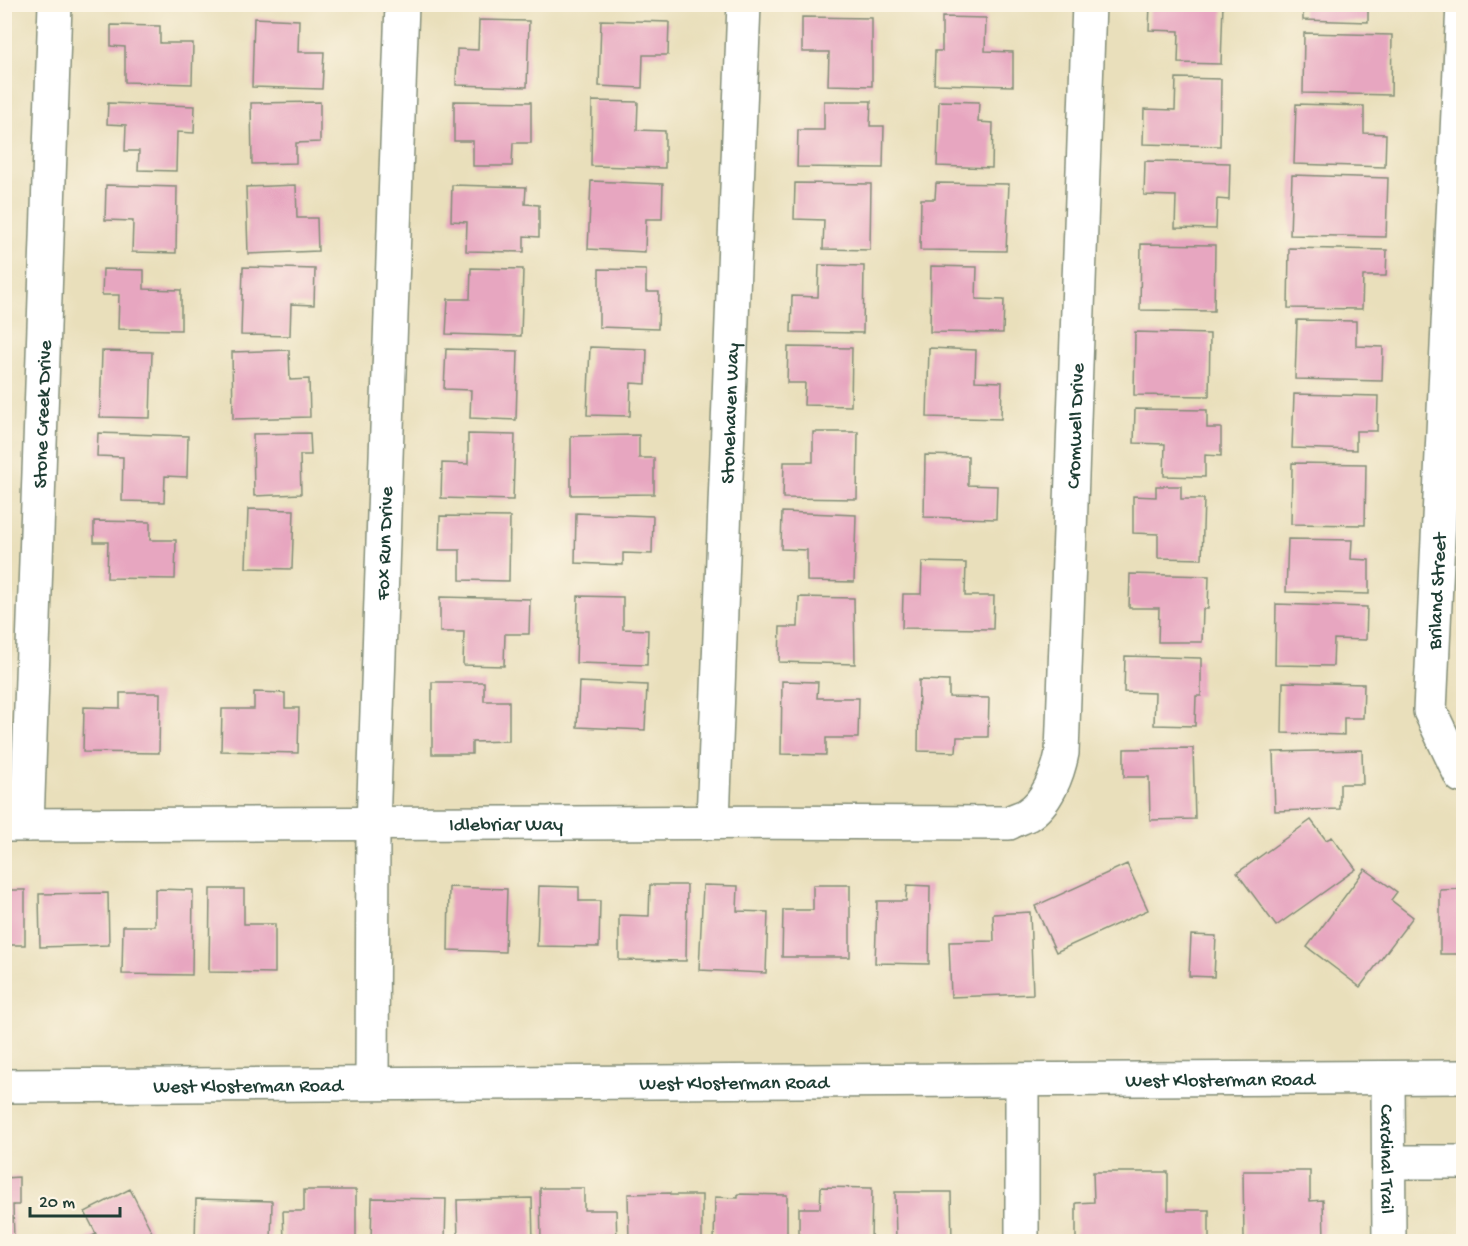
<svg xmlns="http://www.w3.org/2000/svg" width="1468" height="1246" viewBox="0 0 1468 1246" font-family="'Gochi Hand',sans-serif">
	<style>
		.building { fill: #e7a6c0 }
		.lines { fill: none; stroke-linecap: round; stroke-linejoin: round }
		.minor-casing { stroke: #848e78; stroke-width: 36 }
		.tertiary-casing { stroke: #848e78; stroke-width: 36 }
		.minor { stroke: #fff; stroke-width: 33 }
		.tertiary { stroke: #fff; stroke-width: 33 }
		.labels { text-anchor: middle; stroke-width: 4.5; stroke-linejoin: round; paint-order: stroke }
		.street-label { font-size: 20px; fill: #1f3d34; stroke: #fcf5e5 }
	</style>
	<rect width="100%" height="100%" fill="#fcf5e5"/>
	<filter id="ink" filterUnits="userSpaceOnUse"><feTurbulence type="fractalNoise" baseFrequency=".0167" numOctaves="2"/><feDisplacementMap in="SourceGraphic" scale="12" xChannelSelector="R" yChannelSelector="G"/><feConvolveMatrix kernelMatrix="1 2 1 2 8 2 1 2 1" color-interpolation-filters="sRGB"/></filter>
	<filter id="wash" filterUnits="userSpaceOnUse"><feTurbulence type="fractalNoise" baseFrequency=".008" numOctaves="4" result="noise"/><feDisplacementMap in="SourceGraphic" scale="24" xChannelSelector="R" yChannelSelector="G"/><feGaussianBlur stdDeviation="1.35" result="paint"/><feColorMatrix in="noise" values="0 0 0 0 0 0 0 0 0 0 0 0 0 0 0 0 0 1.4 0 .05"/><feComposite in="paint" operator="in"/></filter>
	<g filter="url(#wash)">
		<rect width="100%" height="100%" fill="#e9dfbb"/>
		<g id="blocks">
			<path class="building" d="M 1150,4 L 1223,4 L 1221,64 L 1178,63 L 1179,31 L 1149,30 Z
				M 1303,4 L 1368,4 L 1368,22 L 1303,20 Z
				M 802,17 L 872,18 L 872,86 L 828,85 L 829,52 L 802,52 Z
				M 942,17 L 986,18 L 985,51 L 1013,52 L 1013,86 L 934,84 L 935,51 L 942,51 Z
				M 254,18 L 299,20 L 298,52 L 324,52 L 322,89 L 252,87 Z
				M 479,20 L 529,21 L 527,87 L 456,85 L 457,49 L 478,50 Z
				M 601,20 L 669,22 L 668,55 L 643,55 L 642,88 L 599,86 Z
				M 111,25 L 160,26 L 160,43 L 193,43 L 192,84 L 125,82 L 125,47 L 111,46 Z
				M 1304,33 L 1392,35 L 1391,95 L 1303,93 Z
				M 1176,78 L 1221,79 L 1220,146 L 1143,144 L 1144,109 L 1175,110 Z
				M 454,101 L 531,102 L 531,143 L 513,143 L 512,166 L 473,166 L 473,141 L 454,141 Z
				M 592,101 L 638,102 L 637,130 L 665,131 L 665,168 L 591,166 Z
				M 824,101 L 871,101 L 870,126 L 884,126 L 883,168 L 797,167 L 798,130 L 824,130 Z
				M 939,101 L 979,102 L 978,122 L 993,123 L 992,168 L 937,166 Z
				M 320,102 L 320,142 L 296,143 L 296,163 L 252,164 L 251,103 Z
				M 108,103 L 195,106 L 194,133 L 177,132 L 176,171 L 138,170 L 139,151 L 125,151 L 126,125 L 107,124 Z
				M 1296,104 L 1364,106 L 1364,133 L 1386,134 L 1385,167 L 1294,164 Z
				M 1145,161 L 1230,163 L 1229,200 L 1217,199 L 1216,229 L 1175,228 L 1176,196 L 1144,195 Z
				M 1292,175 L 1388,178 L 1386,237 L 1290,235 Z
				M 591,181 L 663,184 L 662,219 L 646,219 L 645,252 L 588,249 Z
				M 795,183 L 871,184 L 870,250 L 823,249 L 824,220 L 794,219 Z
				M 936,183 L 1009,184 L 1006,251 L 920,250 L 921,199 L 935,199 Z
				M 106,185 L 177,187 L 176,253 L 132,252 L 133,221 L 105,220 Z
				M 296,185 L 297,218 L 317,218 L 318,251 L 248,254 L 246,187 Z
				M 452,185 L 526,187 L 525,204 L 539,205 L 539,237 L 524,236 L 524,252 L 466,251 L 467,222 L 451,221 Z
				M 1141,244 L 1215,245 L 1214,311 L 1140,310 Z
				M 1289,248 L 1387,250 L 1386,276 L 1363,276 L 1362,309 L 1288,308 Z
				M 819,265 L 864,266 L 863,333 L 791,332 L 792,296 L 818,297 Z
				M 931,266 L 977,267 L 976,299 L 1004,300 L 1003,333 L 930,332 Z
				M 243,267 L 315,269 L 314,305 L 291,304 L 290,336 L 241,335 Z
				M 471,268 L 523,269 L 521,336 L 446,334 L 448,299 L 470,299 Z
				M 103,269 L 144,270 L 144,289 L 181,290 L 181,330 L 118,329 L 119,295 L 102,295 Z
				M 599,269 L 646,270 L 646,292 L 659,292 L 658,329 L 599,327 Z
				M 1297,320 L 1356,321 L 1356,346 L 1383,347 L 1382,381 L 1295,379 Z
				M 1135,332 L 1210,334 L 1209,396 L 1134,395 Z
				M 590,347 L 647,349 L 646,384 L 631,383 L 630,416 L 587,415 Z
				M 788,347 L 852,348 L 851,406 L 804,405 L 805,383 L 787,383 Z
				M 929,348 L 976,350 L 975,381 L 1002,382 L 1001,419 L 927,417 Z
				M 446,349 L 518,351 L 516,420 L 470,418 L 471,390 L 444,389 Z
				M 289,350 L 290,380 L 309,379 L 310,417 L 233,419 L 232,352 Z
				M 102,351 L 152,352 L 150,418 L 100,417 Z
				M 1294,394 L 1378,396 L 1377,431 L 1356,431 L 1356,450 L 1292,448 Z
				M 1135,409 L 1207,410 L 1207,428 L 1221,428 L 1221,456 L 1205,455 L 1205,477 L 1164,476 L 1165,444 L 1134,443 Z
				M 813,432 L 858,432 L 857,499 L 783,498 L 784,462 L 813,462 Z
				M 98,433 L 188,436 L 187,477 L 165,476 L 164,502 L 122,501 L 123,457 L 97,456 Z
				M 310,433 L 311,455 L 300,455 L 301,494 L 254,496 L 253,434 Z
				M 468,434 L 515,435 L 513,500 L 441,498 L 442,463 L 468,464 Z
				M 639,435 L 639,458 L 654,458 L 654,494 L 571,495 L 571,436 Z
				M 925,455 L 968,456 L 968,485 L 997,486 L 996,519 L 924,517 Z
				M 1292,463 L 1366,464 L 1365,525 L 1291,524 Z
				M 1156,486 L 1181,486 L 1181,499 L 1204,499 L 1202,559 L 1158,558 L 1158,534 L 1133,533 L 1133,496 L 1156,497 Z
				M 248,509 L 294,510 L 292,569 L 246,568 Z
				M 782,512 L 856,515 L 854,582 L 807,581 L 807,550 L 781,549 Z
				M 576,513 L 653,516 L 652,554 L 623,553 L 623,565 L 575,563 Z
				M 440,516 L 510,517 L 509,581 L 460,580 L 460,550 L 439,550 Z
				M 94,521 L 150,522 L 150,540 L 176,540 L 175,579 L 107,578 L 108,542 L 94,542 Z
				M 1288,539 L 1352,540 L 1351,559 L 1369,560 L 1369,594 L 1286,592 Z
				M 922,562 L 966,563 L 965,596 L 994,596 L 993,629 L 902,628 L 903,594 L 921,594 Z
				M 1130,574 L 1209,576 L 1208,609 L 1203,609 L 1202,642 L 1158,642 L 1159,608 L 1129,608 Z
				M 578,596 L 623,597 L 623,629 L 648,630 L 647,665 L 576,663 Z
				M 440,597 L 530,599 L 529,634 L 505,634 L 504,666 L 463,665 L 464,632 L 440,632 Z
				M 799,597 L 854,598 L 855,664 L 779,662 L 780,627 L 798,627 Z
				M 1276,604 L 1367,607 L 1366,640 L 1334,639 L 1333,666 L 1275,665 Z
				M 1125,656 L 1201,658 L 1201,696 L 1196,696 L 1195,726 L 1154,725 L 1155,693 L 1124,692 Z
				M 919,680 L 949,681 L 949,697 L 989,698 L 988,737 L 957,737 L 956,752 L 918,751 Z
				M 782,681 L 818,682 L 817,698 L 859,698 L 858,738 L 826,738 L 826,755 L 781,754 Z
				M 432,682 L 484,682 L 484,701 L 509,701 L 509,741 L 472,742 L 472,754 L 432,754 Z
				M 579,682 L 647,685 L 645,730 L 577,727 Z
				M 1283,682 L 1364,684 L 1363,718 L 1344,718 L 1344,735 L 1282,733 Z
				M 254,692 L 285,693 L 285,708 L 299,708 L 298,753 L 221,751 L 222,709 L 254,709 Z
				M 120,693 L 160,693 L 159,753 L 83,752 L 84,707 L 120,708 Z
				M 1193,748 L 1195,819 L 1150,820 L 1149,777 L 1124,777 L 1124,749 Z
				M 1362,750 L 1363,784 L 1340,784 L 1340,809 L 1275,811 L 1273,752 Z
				M 1311,820 L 1326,840 L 1332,837 L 1356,869 L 1276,926 L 1237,873 Z
				M 1127,864 L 1148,910 L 1056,952 L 1035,906 Z
				M 1365,869 L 1397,892 L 1391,900 L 1413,917 L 1360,987 L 1307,947 Z
				M 650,885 L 687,885 L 686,961 L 619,960 L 619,915 L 649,916 Z
				M 703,885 L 738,886 L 737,911 L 768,912 L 766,973 L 699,970 Z
				M 813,885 L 850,885 L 850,957 L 782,957 L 783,910 L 813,910 Z
				M 907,885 L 930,886 L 929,964 L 875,963 L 877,901 L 906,901 Z
				M 539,886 L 579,887 L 579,901 L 600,901 L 599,947 L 537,946 Z
				M 449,887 L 507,889 L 505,952 L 448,950 Z
				M 155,889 L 193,890 L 192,975 L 122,974 L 123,926 L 155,926 Z
				M 210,889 L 244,889 L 244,924 L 275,924 L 275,973 L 209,972 Z
				M 1464,889 L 1464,954 L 1440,954 L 1440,890 Z
				M 4,890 L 25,890 L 25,945 L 4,945 Z
				M 108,893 L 109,945 L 40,947 L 39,894 Z
				M 1030,912 L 1033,994 L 951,997 L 949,942 L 994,941 L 993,914 Z
				M 1191,935 L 1216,936 L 1214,977 L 1189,976 Z
				M 1243,1171 L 1310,1171 L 1310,1201 L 1323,1200 L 1324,1238 L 1244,1239 Z
				M 1093,1172 L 1168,1172 L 1168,1210 L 1209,1210 L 1209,1242 L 1076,1242 L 1076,1203 L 1094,1202 Z
				M 19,1177 L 19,1205 L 13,1205 L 14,1242 L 4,1242 L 4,1178 Z
				M 821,1187 L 872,1188 L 871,1242 L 799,1242 L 799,1208 L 820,1208 Z
				M 540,1188 L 584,1188 L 584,1210 L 616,1210 L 617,1242 L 541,1242 Z
				M 130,1189 L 157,1242 L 81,1242 L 96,1234 L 85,1212 Z
				M 304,1190 L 356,1190 L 356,1242 L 284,1242 L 283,1211 L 304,1211 Z
				M 895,1192 L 951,1192 L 952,1242 L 896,1242 Z
				M 670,1193 L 670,1195 L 702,1195 L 702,1242 L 629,1242 L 628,1194 Z
				M 738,1194 L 787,1195 L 787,1242 L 714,1242 L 715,1197 L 738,1198 Z
				M 372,1198 L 446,1199 L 445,1242 L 371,1242 Z
				M 532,1198 L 533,1242 L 458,1242 L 457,1200 Z
				M 196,1199 L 272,1201 L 271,1242 L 195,1242 Z"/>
		</g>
	</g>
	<g filter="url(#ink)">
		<use href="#blocks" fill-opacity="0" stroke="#848e78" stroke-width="1.5"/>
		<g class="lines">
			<g class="minor-casing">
				<g id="minor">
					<path id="s1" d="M 1461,776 L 1430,711 L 1463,4"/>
					<path id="s2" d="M 713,821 L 744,4"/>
					<path id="s3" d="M 4,825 C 339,824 674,821 1009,823 C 1014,820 1021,818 1027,815 C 1047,803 1058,774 1062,753 L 1089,4"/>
					<path id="s4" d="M 27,825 L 55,4"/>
					<path id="s5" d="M 1388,1078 L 1389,1242"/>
					<path d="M 1022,1081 L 1022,1242"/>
					<path id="s6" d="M 372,1083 L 373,825 L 402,4"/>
					<path d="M 1389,1162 L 1464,1162"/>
				</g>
			</g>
			<g class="tertiary-casing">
				<g id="tertiary">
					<path id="s7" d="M 4,1086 L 1464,1077"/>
				</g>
			</g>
			<use href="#minor" class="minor"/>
			<use href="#tertiary" class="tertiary"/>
		</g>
	</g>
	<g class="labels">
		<g class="street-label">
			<text dy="7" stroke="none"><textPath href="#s2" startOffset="408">Stonehaven Way</textPath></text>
			<text dy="7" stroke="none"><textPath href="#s4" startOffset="411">Stone Creek Drive</textPath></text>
			<text dy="7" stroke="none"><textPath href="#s3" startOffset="1425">Cromwell Drive</textPath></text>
			<text dy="7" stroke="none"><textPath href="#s6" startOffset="540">Fox Run Drive</textPath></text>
			<text dy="7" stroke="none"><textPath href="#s1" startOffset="192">Briland Street</textPath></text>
			<text dy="7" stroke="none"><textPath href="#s3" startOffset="502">Idlebriar Way</textPath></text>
			<text dy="7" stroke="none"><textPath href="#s7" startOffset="1216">West Klosterman Road</textPath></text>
			<text dy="7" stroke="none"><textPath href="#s7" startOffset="730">West Klosterman Road</textPath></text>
			<text dy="7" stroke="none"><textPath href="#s7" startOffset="244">West Klosterman Road</textPath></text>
			<text dy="7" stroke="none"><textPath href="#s5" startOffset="81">Cardinal Trail</textPath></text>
		</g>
	</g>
	<rect width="1468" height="1246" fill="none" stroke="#fcf5e5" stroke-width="24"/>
	<path d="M30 1207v9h90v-9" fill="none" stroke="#1f3d34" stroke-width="3"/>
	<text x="39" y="1207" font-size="18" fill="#1f3d34" stroke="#fcf5e5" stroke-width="4.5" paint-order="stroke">20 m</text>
</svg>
